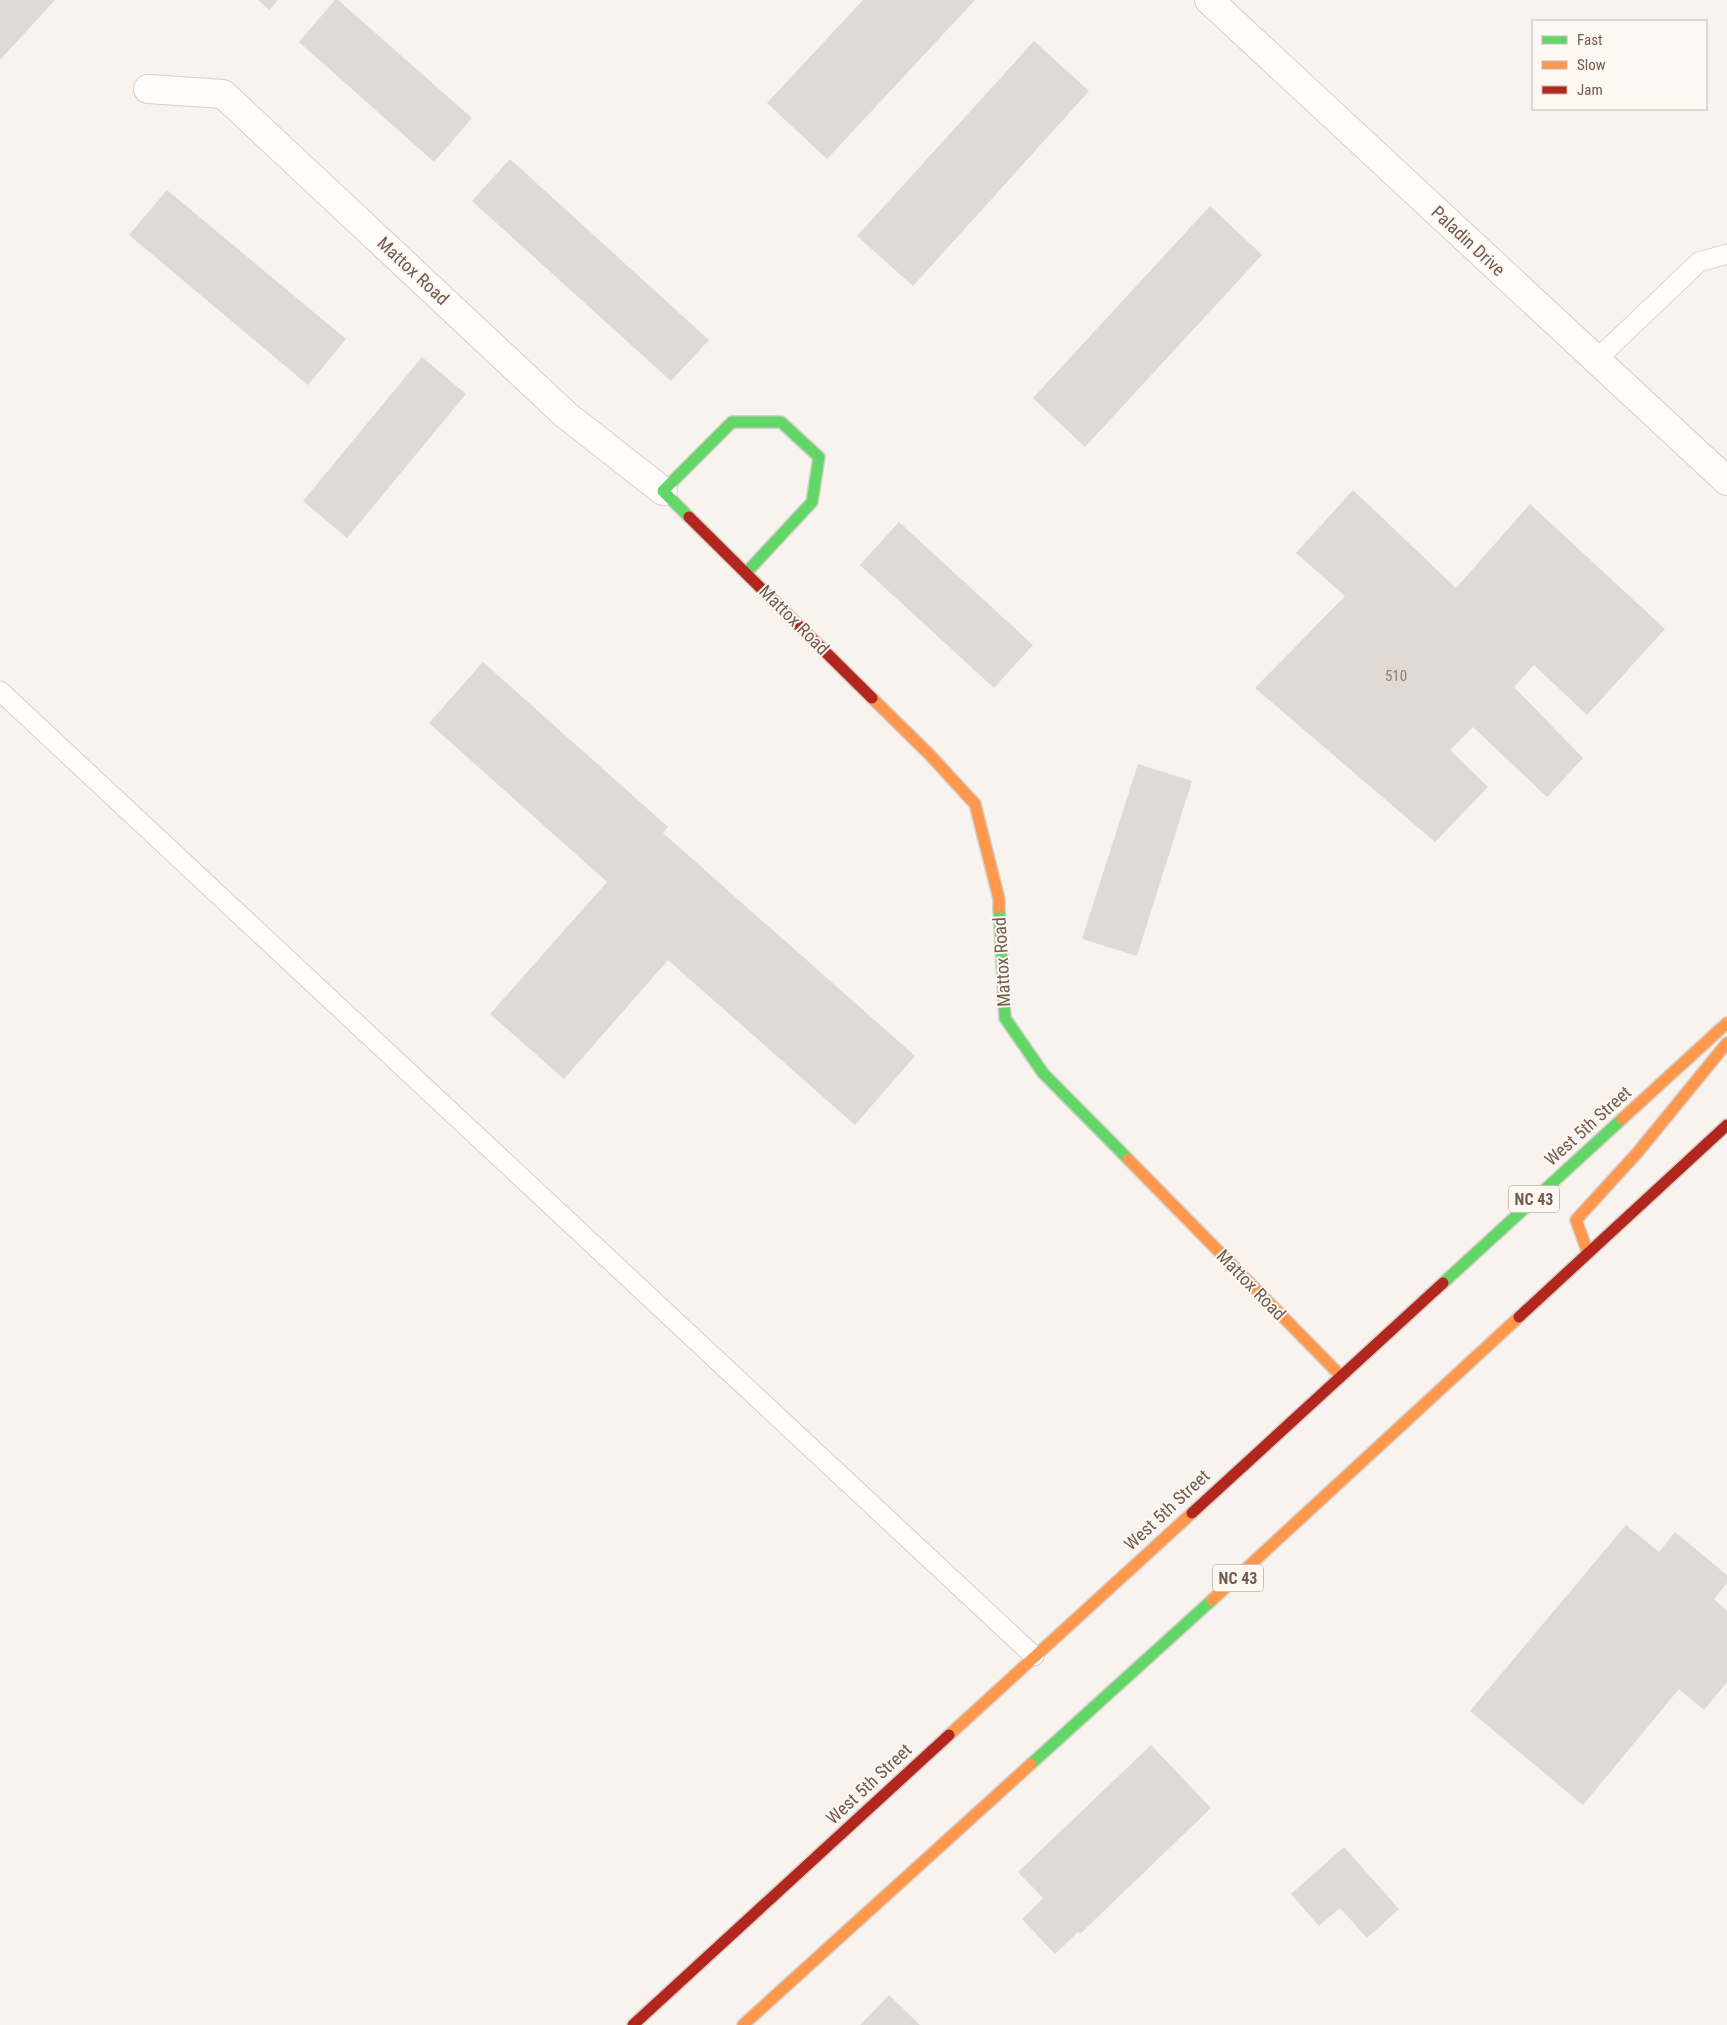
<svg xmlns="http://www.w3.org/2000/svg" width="1727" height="2025" viewBox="0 0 1727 2025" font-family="'Roboto Condensed',sans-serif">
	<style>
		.building { fill: #e1d9d4 }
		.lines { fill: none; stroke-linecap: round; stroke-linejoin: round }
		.lane-casing { stroke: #d5cfc9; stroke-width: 21 }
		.street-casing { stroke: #d5cfc9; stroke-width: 30 }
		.fast-casing { stroke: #d6d0ca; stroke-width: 14 }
		.slow-casing { stroke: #d6d0ca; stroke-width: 14 }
		.jam-casing { stroke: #d6d0ca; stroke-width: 14 }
		.lane { stroke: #fefdfc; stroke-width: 19 }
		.street { stroke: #fefdfc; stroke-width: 28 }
		.fast { stroke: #63d668; stroke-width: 11 }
		.slow { stroke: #ff974d; stroke-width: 11 }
		.jam { stroke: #b3261e; stroke-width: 11 }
		.labels { text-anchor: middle; stroke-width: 4; stroke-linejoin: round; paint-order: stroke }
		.number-label { font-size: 15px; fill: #917d74 }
		.shield { fill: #fdf8f1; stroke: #9c8a80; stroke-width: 1 }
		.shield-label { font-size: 16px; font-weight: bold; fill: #735b50 }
		.street-label { font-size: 18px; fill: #735b50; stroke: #fdf8f1 }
	</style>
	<rect width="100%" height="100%" fill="#f8f3ee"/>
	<path class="building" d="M 0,0 L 55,0 L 0,60 Z
		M 258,0 L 278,0 L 269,10 Z
		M 335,0 L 338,0 L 472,118 L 434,162 L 299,42 Z
		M 863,0 L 975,0 L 827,159 L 767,103 Z
		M 1034,41 L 1089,91 L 913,286 L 857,236 Z
		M 510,159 L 709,340 L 671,381 L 472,201 Z
		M 167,190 L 346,339 L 308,385 L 129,235 Z
		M 1210,206 L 1262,255 L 1085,447 L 1033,398 Z
		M 422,357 L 466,394 L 347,538 L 303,501 Z
		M 1353,490 L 1456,588 L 1530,504 L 1665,629 L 1587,715 L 1534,665 L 1514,687 L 1583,758 L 1547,797 L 1473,727 L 1450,750 L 1488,787 L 1435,842 L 1255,688 L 1345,596 L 1296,553 Z
		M 899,522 L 1033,645 L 994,688 L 860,565 Z
		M 483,662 L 668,827 L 663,833 L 915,1056 L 855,1125 L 668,960 L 564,1079 L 490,1014 L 607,882 L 429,723 Z
		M 1138,764 L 1192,781 L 1137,956 L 1082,939 Z
		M 1626,1525 L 1659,1552 L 1675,1532 L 1727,1575 L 1727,1583 L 1714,1599 L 1727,1611 L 1727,1682 L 1704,1710 L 1679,1689 L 1583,1805 L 1470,1711 Z
		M 1151,1745 L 1211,1808 L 1080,1934 L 1078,1932 L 1055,1954 L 1022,1919 L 1043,1898 L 1018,1872 Z
		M 1344,1847 L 1399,1909 L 1367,1938 L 1340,1908 L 1319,1926 L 1291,1894 Z
		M 889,1995 L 920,2025 L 860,2025 Z"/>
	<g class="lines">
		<g class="lane-casing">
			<path id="lane" d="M 1596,360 L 1699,262 L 1727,254
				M 0,691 L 1034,1656"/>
		</g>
		<g class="street-casing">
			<path id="street" d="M 1209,0 L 1727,481
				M 148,89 L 223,94 L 566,415 L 663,491"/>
		</g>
		<g class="fast-casing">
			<path id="fast" d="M 689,517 L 663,491 L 732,422 L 781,422 L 819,457 L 812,502 L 746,573
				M 999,908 L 1005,1018 L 1043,1073 L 1128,1159
				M 1443,1283 L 1622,1119
				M 1031,1764 L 1212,1600"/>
		</g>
		<g class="slow-casing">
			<path id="slow" d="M 872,698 L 930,755 L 975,804 L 999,899 L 999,908
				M 1622,1119 L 1727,1023
				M 1128,1159 L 1340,1375
				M 1588,1253 L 1576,1220 L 1638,1152 L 1727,1043
				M 1212,1600 L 1519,1317
				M 949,1735 L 1192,1513
				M 743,2025 L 1031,1764"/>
		</g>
		<g class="jam-casing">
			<path id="jam" d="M 689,517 L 872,698
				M 1519,1317 L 1727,1125
				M 1192,1513 L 1443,1283
				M 633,2025 L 949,1735"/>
		</g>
		<use href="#lane" class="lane"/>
		<use href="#street" class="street"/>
		<use href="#fast" class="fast"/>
		<use href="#slow" class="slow"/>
		<use href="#jam" class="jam"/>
	</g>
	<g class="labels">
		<g class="number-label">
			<text x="1396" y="681">510</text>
		</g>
		<g class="shield">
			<rect x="1509" y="1185.5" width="50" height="27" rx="4"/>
			<rect x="1213" y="1564.5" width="50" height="27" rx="4"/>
		</g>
		<g class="shield-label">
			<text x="1534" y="1205">NC 43</text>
			<text x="1238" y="1584">NC 43</text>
		</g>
		<g class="street-label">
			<text transform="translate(1468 241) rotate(43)" y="6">Paladin Drive</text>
			<text transform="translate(413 271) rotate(43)" y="6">Mattox Road</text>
			<text transform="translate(794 620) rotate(45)" y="6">Mattox Road</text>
			<text transform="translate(1002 962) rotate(-93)" y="6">Mattox Road</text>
			<text transform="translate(1588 1126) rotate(-42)" y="6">West 5th Street</text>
			<text transform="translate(1251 1285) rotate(46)" y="6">Mattox Road</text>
			<text transform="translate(1167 1510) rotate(-43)" y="6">West 5th Street</text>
			<text transform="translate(869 1784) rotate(-43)" y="6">West 5th Street</text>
		</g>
	</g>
	<rect x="1532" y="20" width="175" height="90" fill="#fdf8f1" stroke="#c6b9b1"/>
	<rect x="1542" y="36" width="25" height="8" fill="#63d668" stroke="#c6b9b1"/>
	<text x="1577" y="45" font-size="15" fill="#735b50">Fast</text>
	<rect x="1542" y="61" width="25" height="8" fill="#ff974d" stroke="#c6b9b1"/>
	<text x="1577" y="70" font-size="15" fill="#735b50">Slow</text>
	<rect x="1542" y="86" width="25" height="8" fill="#b3261e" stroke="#c6b9b1"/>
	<text x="1577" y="95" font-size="15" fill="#735b50">Jam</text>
</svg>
